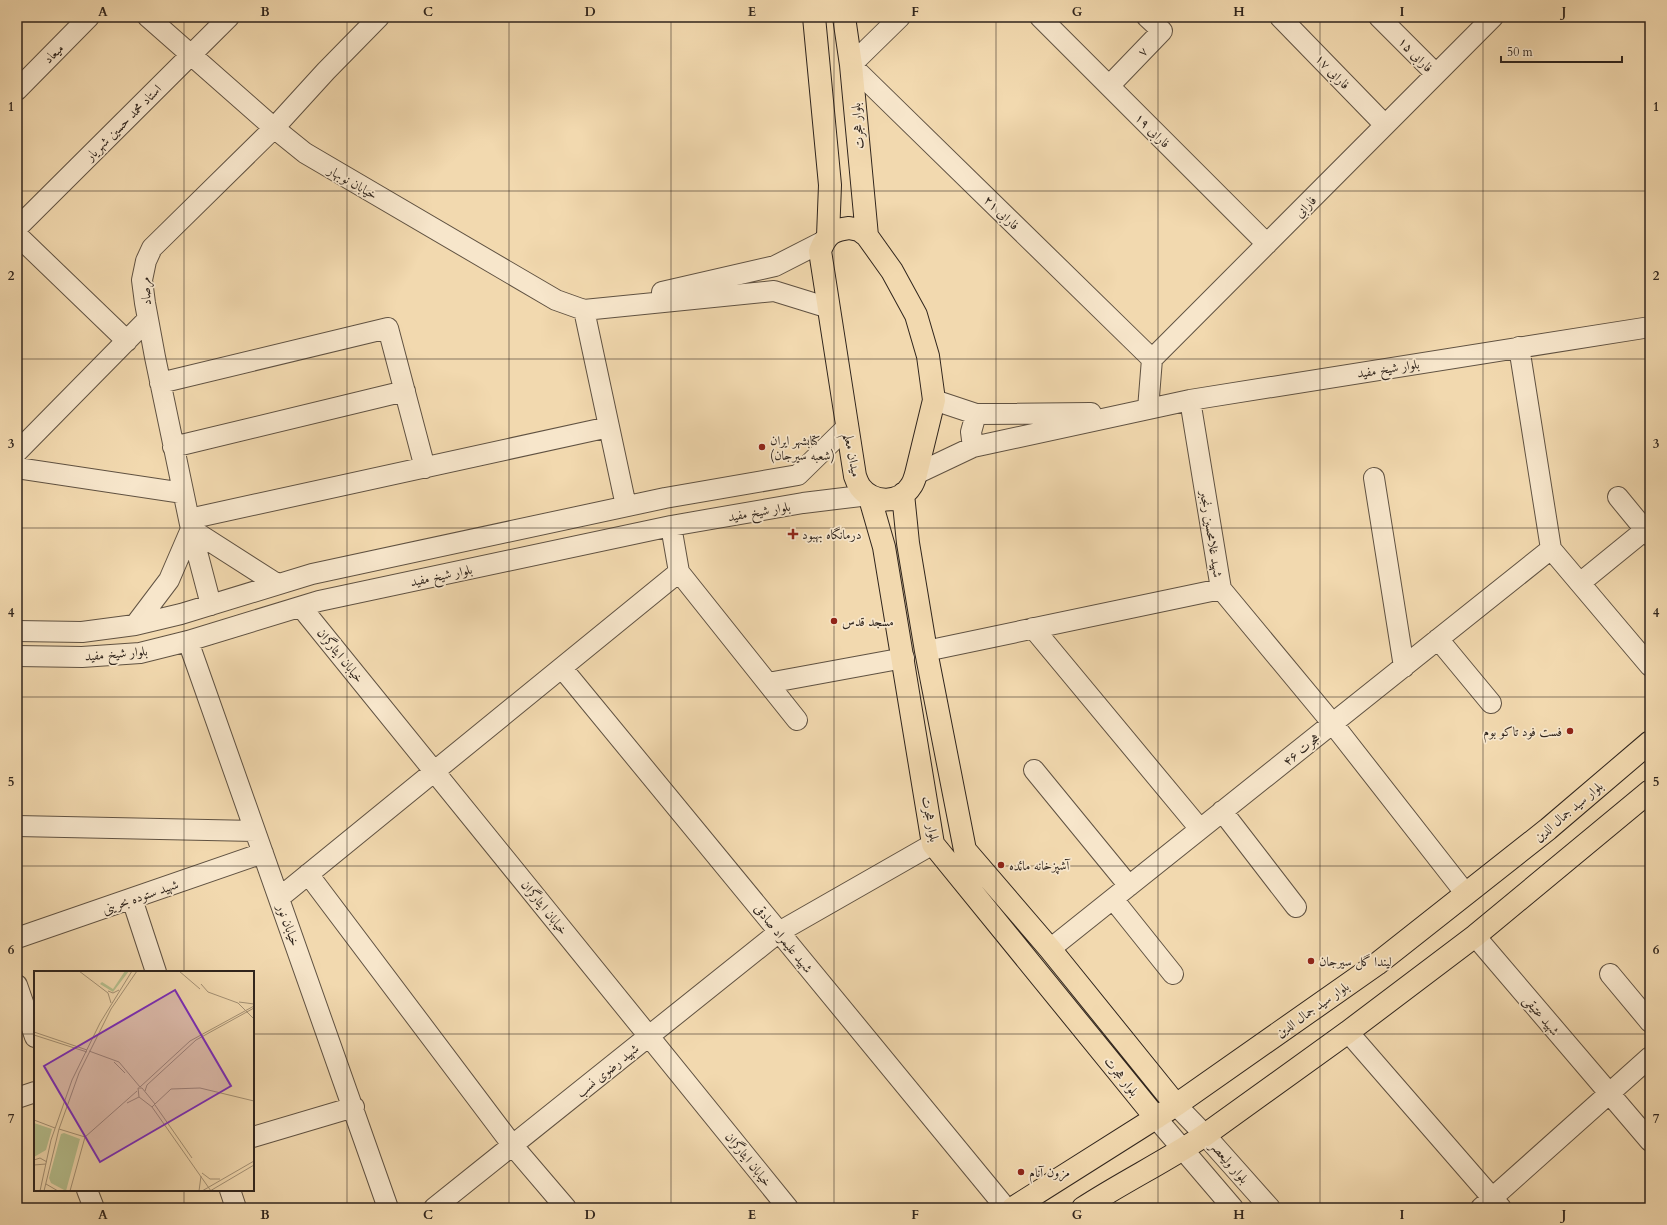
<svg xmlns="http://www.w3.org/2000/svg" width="1667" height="1225" viewBox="0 0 1667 1225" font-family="Cardo,Amiri,serif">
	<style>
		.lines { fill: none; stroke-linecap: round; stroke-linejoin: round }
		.minor-casing { stroke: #605242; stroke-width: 22 }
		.major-casing { stroke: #30251d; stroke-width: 24 }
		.minor { stroke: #f7e6cb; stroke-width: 20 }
		.major { stroke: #f2d9af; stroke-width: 22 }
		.grid { fill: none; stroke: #30251d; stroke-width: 1; stroke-opacity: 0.55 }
		.poi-dot { fill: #8f2418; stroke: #f7e6cb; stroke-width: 1.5 }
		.labels { text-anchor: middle; stroke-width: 3.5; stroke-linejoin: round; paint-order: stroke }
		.street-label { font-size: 13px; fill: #30251d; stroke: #f7e6cb }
		.poi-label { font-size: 13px; fill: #30251d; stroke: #f7e6cb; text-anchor: start }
		.inset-road { fill: none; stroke: #a49175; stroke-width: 1 }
		.view { fill: #7b2cbf; fill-opacity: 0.15; stroke: #7b2cbf; stroke-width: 2 }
		.inset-edge { fill: none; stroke: #30251d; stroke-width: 2 }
		.neatline { fill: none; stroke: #30251d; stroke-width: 1.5 }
		.grid-label { font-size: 13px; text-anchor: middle; font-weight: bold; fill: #30251d }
	</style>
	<rect width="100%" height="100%" fill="#f2d9af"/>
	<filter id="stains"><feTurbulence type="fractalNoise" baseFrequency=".005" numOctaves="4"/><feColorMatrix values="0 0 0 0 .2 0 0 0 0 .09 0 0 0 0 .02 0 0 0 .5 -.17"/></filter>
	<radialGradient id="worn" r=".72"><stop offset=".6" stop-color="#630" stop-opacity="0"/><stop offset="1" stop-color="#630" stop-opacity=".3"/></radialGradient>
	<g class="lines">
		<g class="minor-casing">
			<path id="minor" d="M 148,17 L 274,128 L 305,153 L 556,300 L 584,310 L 774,291 L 829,308
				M 900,17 L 851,65 L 1152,359
				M 1040,17 L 1267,244
				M 1280,17 L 1385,125
				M 1379,17 L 1436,74
				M 1109,86 L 1162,31 L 1147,17
				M 17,90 L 89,17
				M 17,228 L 229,17
				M 17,235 L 127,341
				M 662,292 L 775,266 L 824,241
				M 584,310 L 626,506
				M 1519,347 L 1551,549 L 1650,666
				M 160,383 L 388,328 L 425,468
				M 934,400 L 976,414 L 1091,413
				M 1190,400 L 1221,589 L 1333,724 L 1466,894
				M 1148,409 L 1152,359 L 1493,17
				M 173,447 L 405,391
				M 973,447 L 971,432 L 976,414
				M 17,452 L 148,319
				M 17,468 L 183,493
				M 916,474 L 973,447 L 1190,400 L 1650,327
				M 1374,478 L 1404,667
				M 1618,497 L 1650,536
				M 189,519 L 609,427
				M 671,526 L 679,572 L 797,720
				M 191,529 L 277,584
				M 1580,583 L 1650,526
				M 211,605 L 191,529 L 155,357 L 145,303 L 142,280 L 146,261 L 152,248 L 274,128 L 326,71 L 379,17
				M 301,607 L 788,1208
				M 135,625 L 169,580 L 191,529
				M 1033,628 L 1200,829
				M 17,631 L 82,632 L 135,625 L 181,614 L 312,574 L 665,498 L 798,475 L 847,427
				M 1438,639 L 1491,703
				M 188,641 L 388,1208
				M 926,651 L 1221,589
				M 17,656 L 82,657 L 140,653 L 188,641 L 319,601 L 671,526 L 803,503 L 869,495
				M 562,668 L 1006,1208
				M 768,683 L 904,658
				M 1034,770 L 1129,886
				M 1222,811 L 1296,907
				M 17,826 L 255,831
				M 308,874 L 513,1146 L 566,1208
				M 279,898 L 679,572
				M 132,899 L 156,972
				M 1113,899 L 1173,974
				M 1475,936 L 1650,1141
				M 17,938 L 263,853
				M 1050,949 L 1551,549
				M 1610,974 L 1650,1022
				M 17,985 L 35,1037
				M 1348,1032 L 1501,1208
				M 17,1098 L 35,1092
				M 1176,1105 L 1205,1135 L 1270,1208
				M 1156,1118 L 1233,1208
				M 253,1137 L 354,1107
				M 87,1190 L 94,1208
				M 230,1190 L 236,1208
				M 434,1208 L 779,932 L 933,844
				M 1481,1208 L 1650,1057"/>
		</g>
		<g class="major-casing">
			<path id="major" d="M 814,17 L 830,185 L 828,236
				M 844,17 L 851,65 L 867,236
				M 849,228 L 859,230 L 867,236 L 892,271 L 916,315 L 928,356 L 934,400 L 916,474 C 915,477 914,482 911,486 C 900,504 873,504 860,487 C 858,484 856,479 855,476 L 820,251 C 826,235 832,230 849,228 Z
				M 903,494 L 908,543 L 926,651 L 965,850 L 1050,949 L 1176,1105
				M 869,495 L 884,547 L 933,844 L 1156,1118
				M 1013,1208 L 1176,1105 L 1377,964 L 1548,829 L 1650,742
				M 1083,1208 C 1123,1182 1166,1161 1205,1135 L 1348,1032 L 1475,936 L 1650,791"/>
		</g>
		<use href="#minor" class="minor"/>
		<use href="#major" class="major"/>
	</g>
	<path class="grid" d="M 184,17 L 184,972M 347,17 L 347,1208M 509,17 L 509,1208M 671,17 L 671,1208M 834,17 L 834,1208M 996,17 L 996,1208M 1158,17 L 1158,1208M 1320,17 L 1320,1208M 1483,17 L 1483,1208M 17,191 L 1650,191M 17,359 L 1650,359M 17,528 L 1650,528M 17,697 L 1650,697M 17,866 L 1650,866M 17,1034 L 35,1034M 253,1034 L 1650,1034M 184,1190 L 184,1208"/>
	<g class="poi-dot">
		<circle cx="762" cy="447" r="4"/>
		<path d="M791 528h4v4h4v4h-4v4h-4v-4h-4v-4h4z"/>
		<circle cx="834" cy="621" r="4"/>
		<circle cx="1570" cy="731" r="4"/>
		<circle cx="1001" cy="865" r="4"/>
		<circle cx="1311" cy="961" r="4"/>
		<circle cx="1021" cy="1172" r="4"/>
	</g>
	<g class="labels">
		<g class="street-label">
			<text transform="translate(1142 51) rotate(-46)" y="5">۷</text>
			<text transform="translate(53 53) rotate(-45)" y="5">میعاد</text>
			<text transform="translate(1416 54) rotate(46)" y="5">فارابی ۱۵</text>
			<text transform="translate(1333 71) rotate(46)" y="5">فارابی ۱۷</text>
			<text transform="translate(123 122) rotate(-45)" y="5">استاد محمد حسین شهریار</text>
			<text transform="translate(857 126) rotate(-95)" y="5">بلوار هجرت</text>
			<text transform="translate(1153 130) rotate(45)" y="5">فارابی ۱۹</text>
			<text transform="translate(353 182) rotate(30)" y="5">خیابان نوبهار</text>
			<text transform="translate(1305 206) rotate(-45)" y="5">فارابی</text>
			<text transform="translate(1002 212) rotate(44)" y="5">فارابی ۲۱</text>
			<text transform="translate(145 291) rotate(-94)" y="5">مرصاد</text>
			<text transform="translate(1388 368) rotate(-9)" y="5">بلوار شیخ مفید</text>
			<text transform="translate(853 455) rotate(79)" y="5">میدان معلم</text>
			<text transform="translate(759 511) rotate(-10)" y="5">بلوار شیخ مفید</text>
			<text transform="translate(1212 534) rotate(81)" y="5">شهید غلامحسین رنجبر</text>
			<text transform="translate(441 575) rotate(-12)" y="5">بلوار شیخ مفید</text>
			<text transform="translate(116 653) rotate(-5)" y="5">بلوار شیخ مفید</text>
			<text transform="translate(341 655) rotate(51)" y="5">خیابان ایثارگران</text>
			<text transform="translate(1301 749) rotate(-39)" y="5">هجرت ۴۶</text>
			<text transform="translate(1568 811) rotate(-40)" y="5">بلوار سید جمال الدین</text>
			<text transform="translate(931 819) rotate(79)" y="5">بلوار هجرت</text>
			<text transform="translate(140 896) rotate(-19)" y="5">شهید ستوده بحرینی</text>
			<text transform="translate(545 907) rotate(51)" y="5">خیابان ایثارگران</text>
			<text transform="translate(289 925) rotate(70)" y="5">خیابان نور</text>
			<text transform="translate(784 938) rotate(51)" y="5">شهید علیمراد صادقی</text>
			<text transform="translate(1312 1009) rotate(-35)" y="5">بلوار سید جمال الدین</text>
			<text transform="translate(1542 1015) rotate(50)" y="5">شهید عتیقی</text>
			<text transform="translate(607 1070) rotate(-39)" y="5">شهید رضوی نسب</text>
			<text transform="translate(1122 1076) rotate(51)" y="5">بلوار هجرت</text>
			<text transform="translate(749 1159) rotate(51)" y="5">خیابان ایثارگران</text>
			<text transform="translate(1230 1162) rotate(49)" y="5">بلوار ولیعصر</text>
		</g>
		<g class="poi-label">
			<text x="770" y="445">کتابشهر ایران<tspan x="770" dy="15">(شعبه سیرجان)</tspan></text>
			<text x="802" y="539">درمانگاه بهبود</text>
			<text x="842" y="626">مسجد قدس</text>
			<text x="1562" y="736" text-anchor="end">فست فود تاکو بوم</text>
			<text x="1009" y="870">آشپزخانه مائده</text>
			<text x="1319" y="966">لیندا گل سیرجان</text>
			<text x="1029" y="1177">مزون آنام</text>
		</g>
	</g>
	<g transform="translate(34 971)">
		<rect width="220" height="220" fill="#f2d9af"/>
		<path d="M 91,0 L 95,0 L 79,21 L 66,13 L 68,11 L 79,18 ZM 0,152 L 18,158 L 12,179 L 0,186 ZM 30,162 L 46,168 L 32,220 L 17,212 L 15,207 L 27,163 Z" fill="#b6c08f"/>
		<path class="inset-road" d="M 45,0 L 74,22 L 77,32M 145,0 L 166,18M 167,13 L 174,21 L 204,32 L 220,48M 74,20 L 79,22 L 85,19M 205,31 L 220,33M 0,61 L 53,79M 0,64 L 53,81M 55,80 L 85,91 L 106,116M 80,91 L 91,102M 106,116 L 156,70 L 220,35M 137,118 L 166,117 L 220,130M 111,120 L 113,114 L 162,69 L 220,37M 93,132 L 105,126M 121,133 L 137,118M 121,134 L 158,187M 118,136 L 121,133 L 108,117 L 104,117 L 105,126 L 118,136 L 177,220M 0,149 L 21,157M 25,158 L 51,166M 51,166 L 103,120M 0,189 L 6,187 L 13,191M 0,194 L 12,193M 168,202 L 176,208 L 186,208M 12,213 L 24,220M 6,220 L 17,169 L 38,109 L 66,52 L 98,0M 10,220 L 25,158 L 45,102 L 77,38 L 103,0M 36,220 L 51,166M 165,220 L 167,205M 168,220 L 220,190M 176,220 L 220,194"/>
		<path class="view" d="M 141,19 L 197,115 L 66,191 L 10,95 Z"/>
		<rect width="220" height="220" class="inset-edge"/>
	</g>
	<rect width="1667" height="1225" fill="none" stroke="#f2d9af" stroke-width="44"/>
	<path d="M1501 56v6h121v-6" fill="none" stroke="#30251d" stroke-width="2"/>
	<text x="1507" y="56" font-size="12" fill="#30251d" stroke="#f7e6cb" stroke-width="3" paint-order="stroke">50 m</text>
	<rect x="22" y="22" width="1623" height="1181" class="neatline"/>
	<g class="grid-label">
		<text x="103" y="16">A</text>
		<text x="265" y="16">B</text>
		<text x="428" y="16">C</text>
		<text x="590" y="16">D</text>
		<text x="752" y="16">E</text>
		<text x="915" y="16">F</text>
		<text x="1077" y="16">G</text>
		<text x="1239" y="16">H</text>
		<text x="1402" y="16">I</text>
		<text x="1564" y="16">J</text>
		<text x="11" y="111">1</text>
		<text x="1656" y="111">1</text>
		<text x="11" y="280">2</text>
		<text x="1656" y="280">2</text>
		<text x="11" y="448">3</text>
		<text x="1656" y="448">3</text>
		<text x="11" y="617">4</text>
		<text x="1656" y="617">4</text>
		<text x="11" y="786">5</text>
		<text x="1656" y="786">5</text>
		<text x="11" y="954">6</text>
		<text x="1656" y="954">6</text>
		<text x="11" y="1123">7</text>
		<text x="1656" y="1123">7</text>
		<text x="103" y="1219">A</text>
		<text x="265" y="1219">B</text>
		<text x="428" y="1219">C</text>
		<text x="590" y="1219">D</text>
		<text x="752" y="1219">E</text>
		<text x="915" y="1219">F</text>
		<text x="1077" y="1219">G</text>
		<text x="1239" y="1219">H</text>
		<text x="1402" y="1219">I</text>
		<text x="1564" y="1219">J</text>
	</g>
	<rect width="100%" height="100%" filter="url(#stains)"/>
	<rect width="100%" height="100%" fill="url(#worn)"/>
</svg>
